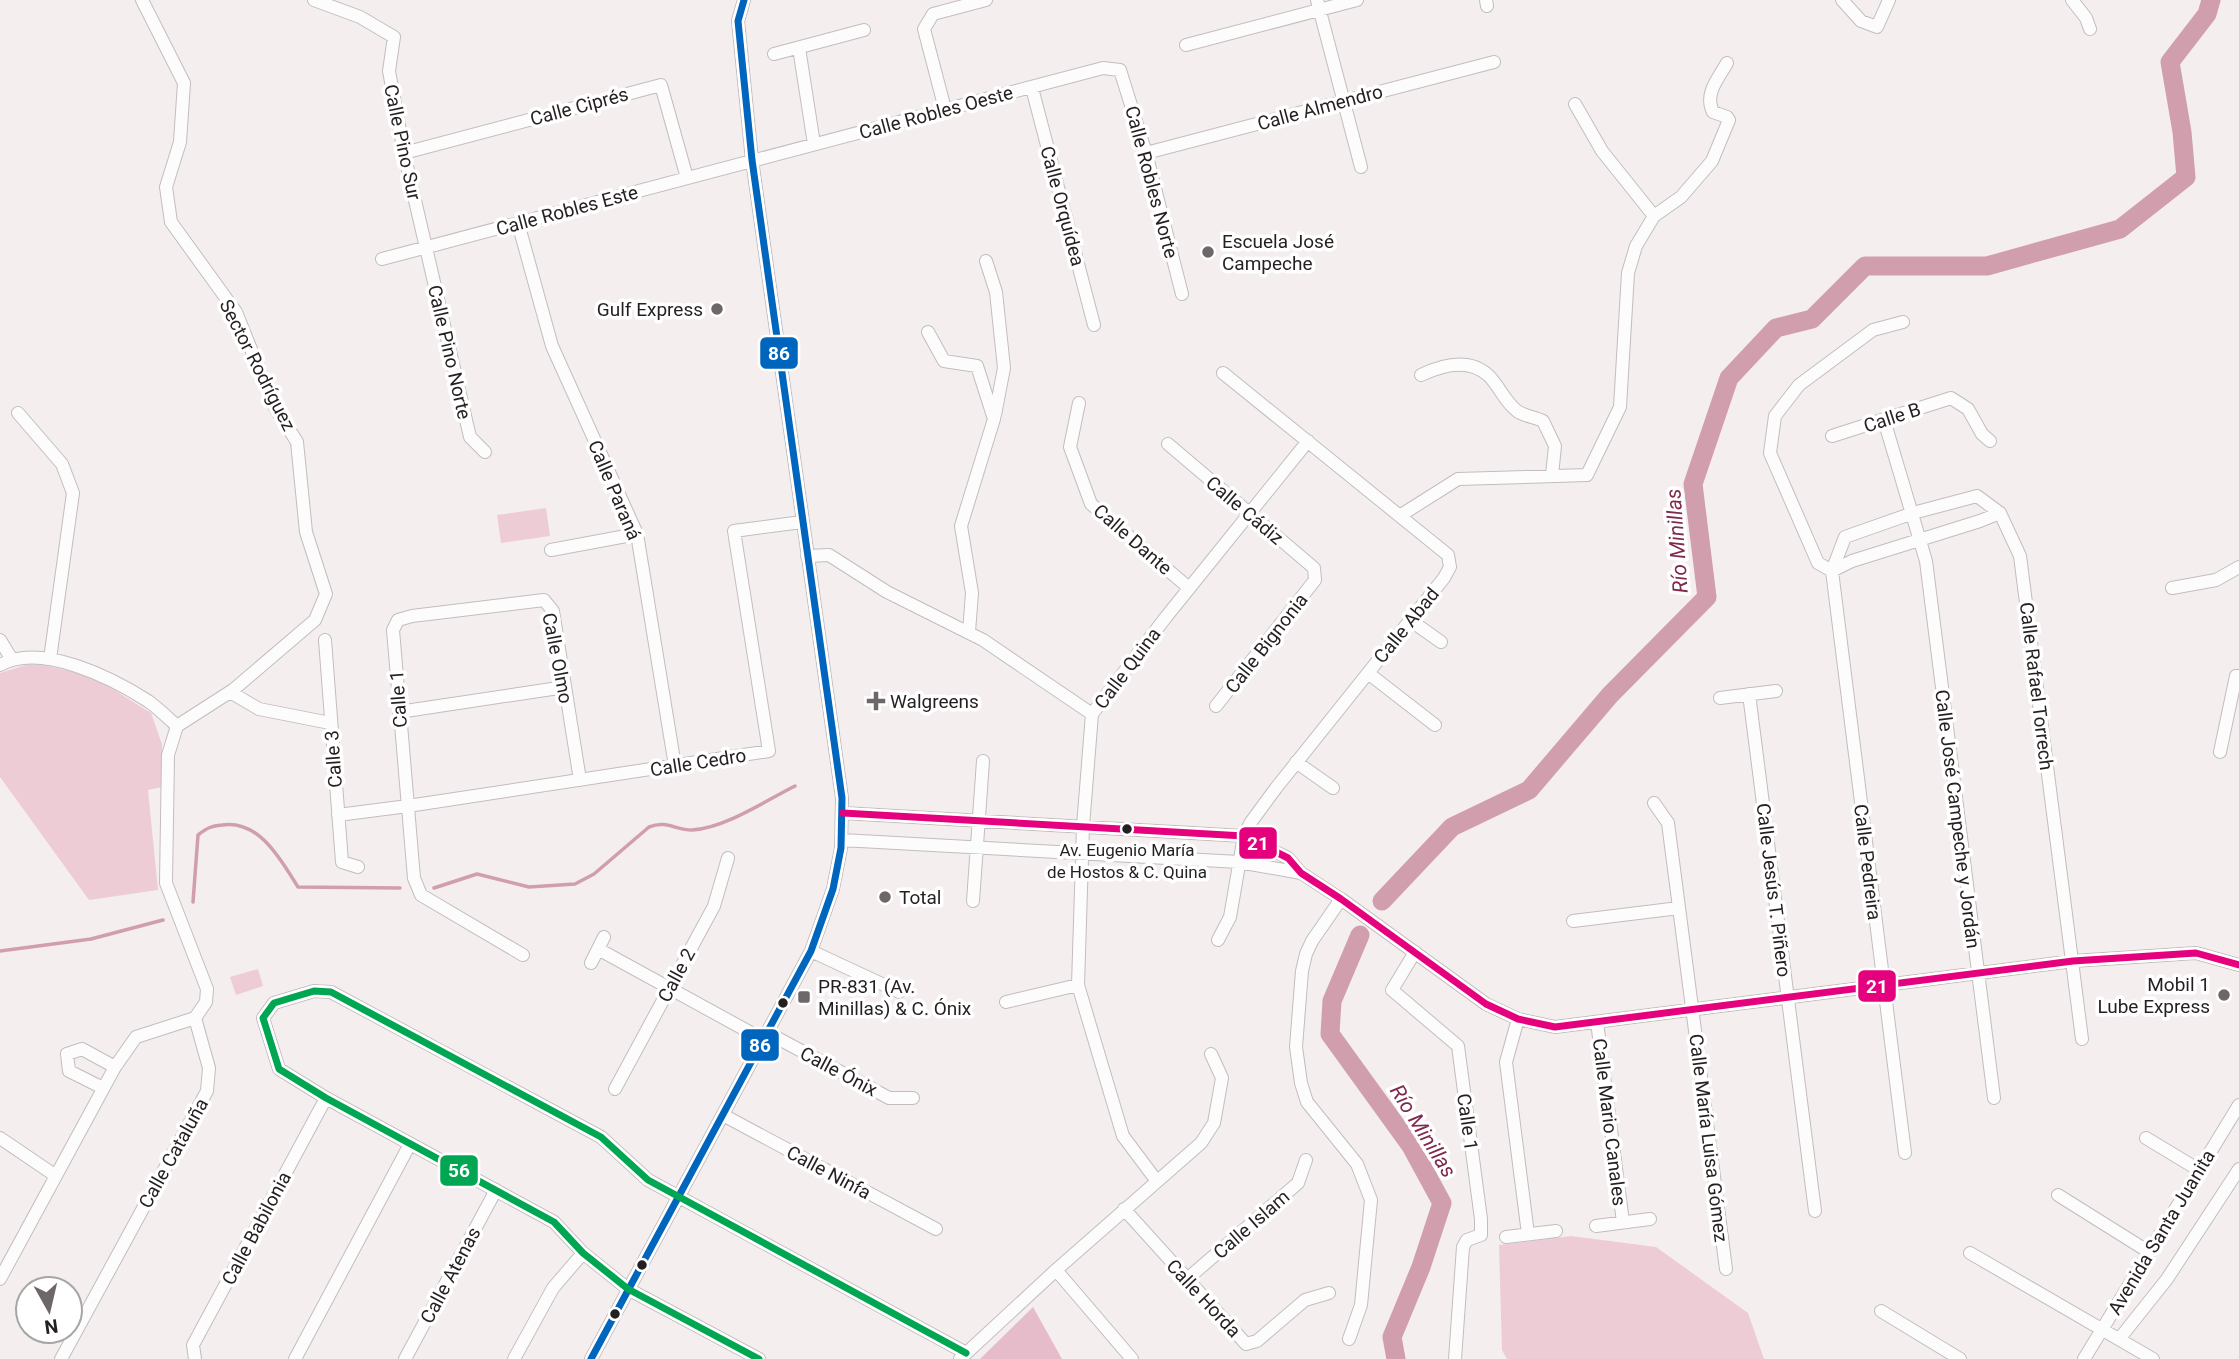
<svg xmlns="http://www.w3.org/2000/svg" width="2239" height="1359" viewBox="0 0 2239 1359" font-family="Roboto,sans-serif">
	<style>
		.green { fill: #eeccd6 }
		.forest { fill: #e7bcca }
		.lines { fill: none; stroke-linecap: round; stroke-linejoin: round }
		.stream { stroke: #d19eae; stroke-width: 3.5 }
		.river { stroke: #d19eae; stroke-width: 19 }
		.minor-casing { stroke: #c2bdbe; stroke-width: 14 }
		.minor { stroke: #fdfcfd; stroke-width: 12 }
		.bus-1-casing { stroke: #fff; stroke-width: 12 }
		.bus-2-casing { stroke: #fff; stroke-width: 12 }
		.bus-3-casing { stroke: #fff; stroke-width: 12 }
		.bus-1 { stroke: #0065bd; stroke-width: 7 }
		.bus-2 { stroke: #e5007d; stroke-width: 7 }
		.bus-3 { stroke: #00a651; stroke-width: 7 }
		.poi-dot { fill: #6d6769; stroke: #fff; stroke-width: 2.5 }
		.bus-dot { fill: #241f21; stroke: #fff; stroke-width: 2.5 }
		.labels { text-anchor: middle; stroke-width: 7; stroke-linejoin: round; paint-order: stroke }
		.bus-label { font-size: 17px; fill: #241f21; stroke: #fff }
		.street-label { font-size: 19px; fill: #241f21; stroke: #fff }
		.poi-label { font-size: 19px; fill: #241f21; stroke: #fff; text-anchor: start }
		.water-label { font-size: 21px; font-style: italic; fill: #7f294c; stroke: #fff }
		.line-badge { stroke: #fff; stroke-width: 2.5 }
		.badge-label { font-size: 19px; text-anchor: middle; font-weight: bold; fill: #fff }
	</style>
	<rect width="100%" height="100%" fill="#f4eeef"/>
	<path class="green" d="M 546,508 L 550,536 L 501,543 L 497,515 Z
		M 29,664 L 43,665 L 92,676 L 151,713 L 162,744 L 162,787 L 148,790 L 158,890 L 89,900 L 0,777 L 0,673 Z
		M 258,969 L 263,986 L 236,995 L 230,977 Z
		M 1571,1236 L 1656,1247 L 1748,1313 L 1764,1359 L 1507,1359 L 1502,1350 L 1499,1245 Z"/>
	<path class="forest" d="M 1033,1307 L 1062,1359 L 980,1359 Z"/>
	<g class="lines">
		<path class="stream" d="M 434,888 L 477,874 L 529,887 L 575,884 L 594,874 L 649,827 C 667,820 675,830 692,830 C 725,828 765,801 795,786
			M 193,902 L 198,835 C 207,828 211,826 222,825 C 259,819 281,860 298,887 L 400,888
			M 0,951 L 91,939 L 163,920"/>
		<path class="river" d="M 1382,901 L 1452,827 L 1529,790 L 1610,695 L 1707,597 L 1693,484 L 1729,378 L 1776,328 L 1812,319 L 1865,266 L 1987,266 L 2120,229 L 2186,177 L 2182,132 L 2170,62 L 2207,14 L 2211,0
			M 1360,935 L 1332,1001 L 1330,1034 L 1411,1146 L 1442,1203 L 1421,1267 L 1392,1337 L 1396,1359"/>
		<g class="minor-casing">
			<path id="minor" d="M 142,0 L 184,83 L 180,142 L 166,187 L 171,222 L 236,312 L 273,404 L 297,442 L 306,532 L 326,594 L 315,620 L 233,690 L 177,726
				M 314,0 L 360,17 L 394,37 L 389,71 L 404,153 L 470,437 L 485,452
				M 1317,0 L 1361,167
				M 1486,0 L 1487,6
				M 1842,0 L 1861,21 L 1877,27 L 1889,0
				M 2072,0 L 2086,18 L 2090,29
				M 1186,45 L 1357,0
				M 799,48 L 814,144
				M 774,54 L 864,30
				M 1032,88 L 1094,325
				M 1575,104 L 1602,151 L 1654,216
				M 945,109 L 924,29 L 933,14 L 986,0
				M 404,153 L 661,85 L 687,178
				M 1146,153 L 1494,62
				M 518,223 L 552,346 L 637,534 L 675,766
				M 382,259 L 1103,68 L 1120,70 L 1146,153 L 1182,294
				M 986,261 L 996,292 L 1004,368 L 995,415
				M 928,332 L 944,361 L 977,366 L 994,419 L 961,526 L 972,593 L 969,632
				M 1421,375 C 1442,365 1469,357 1489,376 C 1499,386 1505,402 1517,411 C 1524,416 1535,417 1543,421 L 1555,446 L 1552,475
				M 1079,403 L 1070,447 L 1091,504 L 1189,588
				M 18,413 L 62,464 L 73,493 L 50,659
				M 1884,420 L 1926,561 L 1994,1098
				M 1832,436 L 1951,398 L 1968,409 L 1982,434 L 1990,441
				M 1168,444 L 1314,568 L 1315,580 L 1216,706
				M 1401,515 L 1458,479 L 1587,475 L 1620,407 L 1628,273 L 1636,246 L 1654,216 L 1681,197 L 1712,161 L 1729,120 L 1727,117 L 1713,112 C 1704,94 1718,79 1727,63
				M 551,550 L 637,534
				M 807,556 L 829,555 L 887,592 L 983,640 L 1092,714
				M 1832,571 L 1852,561 L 1980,521 L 2000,513 L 2020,556 L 2082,1039
				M 1832,571 L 1818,563 L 1770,453 L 1775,416 L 1799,385 L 1873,330 L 1903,322
				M 2172,588 L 2216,580 L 2239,567
				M 1410,620 L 1441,642
				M 0,640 L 11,658
				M 325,640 L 342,862 L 358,867
				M 0,665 C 41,642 112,678 148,701 C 158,708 168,718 177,726
				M 1368,673 L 1435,725
				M 230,692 L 259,709 L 330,723
				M 1749,694 L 1815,1211
				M 1720,698 L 1776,691
				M 399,712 L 565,687
				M 177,726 L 168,755 L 166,883 L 207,989 L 206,1002 L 195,1018
				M 2220,752 L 2236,676 L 2239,676
				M 1296,762 L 1333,788
				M 1654,803 L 1668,823 L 1726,1269
				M 843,813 L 1244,836 L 1288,858 L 1301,873 L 1341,899 L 1486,1004 L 1518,1019 L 1555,1027 L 2073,961 L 2196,953 L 2239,965
				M 338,815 L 408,806 L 769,751 L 734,531 L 802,522
				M 842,840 L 1239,862 L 1301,873
				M 1341,899 L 1312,941 L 1306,954 L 1302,971 L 1296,1047 L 1301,1083 L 1307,1102 L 1357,1164 L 1371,1200 L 1361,1305 L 1349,1339
				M 973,901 L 983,761
				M 1573,921 L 1679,908
				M 1218,940 L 1230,917 L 1244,836 L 1251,822 L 1276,788 L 1444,578 L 1450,567 L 1448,555 L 1223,373
				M 598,949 L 764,1040
				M 811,951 L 899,992
				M 1415,952 L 1392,990 L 1458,1046 L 1481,1219 L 1481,1235 L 1467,1240 L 1463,1247 L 1455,1359
				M 523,955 L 421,895 L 414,878 L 393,630 L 398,620 L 412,616 L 544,600 L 553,611 L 580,780
				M 591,963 L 604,937
				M 1006,1002 L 1078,985
				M 1518,1019 L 1506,1062 L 1528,1234
				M 1597,1022 L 1623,1222
				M 768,1033 L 889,1098 L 913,1098
				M 103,1088 L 69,1071 L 67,1054 L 82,1049 L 115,1067
				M 615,1089 L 714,906 L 728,858
				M 723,1115 L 936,1229
				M 0,1138 L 56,1176
				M 2146,1138 L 2199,1170
				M 1905,1153 L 1832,571 L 1845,537 L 1913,513 L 1977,496 L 2000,513
				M 1156,1180 L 1123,1136 L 1078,985 L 1083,826 L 1092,714 L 1166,617 L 1308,441
				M 2058,1195 L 2149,1252
				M 1124,1209 L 1246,1344 L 1257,1341 L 1305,1300 L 1329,1293
				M 1596,1226 L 1650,1219
				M 1506,1237 L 1556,1231
				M 1970,1253 L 2153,1359
				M 1056,1270 L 1132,1359
				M 0,1279 L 115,1067 L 136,1037 L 195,1018
				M 1186,1280 L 1298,1183 L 1306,1160
				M 1881,1311 L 1960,1359
				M 2120,1338 L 2167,1279 L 2239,1169
				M 61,1359 L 207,1091 L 209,1068 L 195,1018
				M 195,1359 L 193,1345 L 326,1098
				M 295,1359 L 410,1144
				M 405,1359 L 496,1190
				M 514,1359 L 553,1288 L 583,1253
				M 591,1359 L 811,951 L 833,889 L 841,848 L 842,798 L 752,160 L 738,21 L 744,0
				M 759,1359 L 628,1289 L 583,1253 L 554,1222 L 326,1098 L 279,1069 L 263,1018 L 274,1003 L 314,991 L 331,992 L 601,1137 L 648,1180 L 966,1353
				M 960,1359 L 1056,1270 L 1201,1143 L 1214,1123 L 1222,1078 L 1211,1054
				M 2084,1359 L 2239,1105"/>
		</g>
		<use href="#minor" class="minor"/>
		<g class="bus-1-casing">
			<path id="bus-1" d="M 591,1359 L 811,951 L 833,889 L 841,848 L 842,798 L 752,160 L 738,21 L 744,0"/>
		</g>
		<g class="bus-2-casing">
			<path id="bus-2" d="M 843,813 L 1244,836 L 1288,858 L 1301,873 L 1341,899 L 1486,1004 L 1518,1019 L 1555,1027 L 2073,961 L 2196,953 L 2239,965"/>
		</g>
		<g class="bus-3-casing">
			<path id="bus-3" d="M 759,1359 L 628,1289 L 583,1253 L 554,1222 L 326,1098 L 279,1069 L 263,1018 L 274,1003 L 314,991 L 331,992 L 601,1137 L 648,1180 L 966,1353"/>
		</g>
		<use href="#bus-1" class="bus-1"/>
		<use href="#bus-2" class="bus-2"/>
		<use href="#bus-3" class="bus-3"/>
	</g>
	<g class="poi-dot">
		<circle cx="1208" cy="252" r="7"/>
		<circle cx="717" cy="309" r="7"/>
		<path d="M872.5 690.5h7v7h7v7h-7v7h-7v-7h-7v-7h7z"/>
		<circle cx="885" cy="897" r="7"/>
		<circle cx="2224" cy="995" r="7"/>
		<rect x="797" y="990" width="14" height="14" rx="3.5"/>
	</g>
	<g class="bus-dot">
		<circle cx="1127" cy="829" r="6"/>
		<circle cx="783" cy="1003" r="6"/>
		<circle cx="642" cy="1265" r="6"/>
		<circle cx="615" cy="1314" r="6"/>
	</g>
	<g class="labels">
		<g class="bus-label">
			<text x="1127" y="856">Av. Eugenio María<tspan x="1127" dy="22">de Hostos &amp; C. Quina</tspan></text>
		</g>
		<g class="street-label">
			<text transform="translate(579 106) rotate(-15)" y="7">Calle Ciprés</text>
			<text transform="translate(1320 107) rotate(-15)" y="7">Calle Almendro</text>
			<text transform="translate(936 112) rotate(-15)" y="7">Calle Robles Oeste</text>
			<text transform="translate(403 142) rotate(78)" y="7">Calle Pino Sur</text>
			<text transform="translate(1152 182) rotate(75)" y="7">Calle Robles Norte</text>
			<text transform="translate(1063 206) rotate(75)" y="7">Calle Orquídea</text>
			<text transform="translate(567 210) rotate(-15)" y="7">Calle Robles Este</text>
			<text transform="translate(450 352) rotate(77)" y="7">Calle Pino Norte</text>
			<text transform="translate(258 365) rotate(63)" y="7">Sector Rodríguez</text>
			<text transform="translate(1892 417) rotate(-18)" y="7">Calle B</text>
			<text transform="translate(615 490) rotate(67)" y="7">Calle Paraná</text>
			<text transform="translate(1245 510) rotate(40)" y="7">Calle Cádiz</text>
			<text transform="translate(1133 539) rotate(41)" y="7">Calle Dante</text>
			<text transform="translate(1406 625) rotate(-51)" y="7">Calle Abad</text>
			<text transform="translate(1266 643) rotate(-52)" y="7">Calle Bignonia</text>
			<text transform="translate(558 658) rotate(79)" y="7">Calle Olmo</text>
			<text transform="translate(1127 668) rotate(-53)" y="7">Calle Quina</text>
			<text transform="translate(2037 686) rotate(83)" y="7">Calle Rafael Torrech</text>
			<text transform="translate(398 699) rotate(-94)" y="7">Calle 1</text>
			<text transform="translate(333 759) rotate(-94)" y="7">Calle 3</text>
			<text transform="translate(698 762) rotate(-9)" y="7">Calle Cedro</text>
			<text transform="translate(1958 819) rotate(83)" y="7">Calle José Campeche y Jordán</text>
			<text transform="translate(1868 862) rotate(83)" y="7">Calle Pedreira</text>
			<text transform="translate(1774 890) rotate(83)" y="7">Calle Jesús T. Piñero</text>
			<text transform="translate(676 975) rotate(-62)" y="7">Calle 2</text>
			<text transform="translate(839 1071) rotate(28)" y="7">Calle Ónix</text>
			<text transform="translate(1468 1122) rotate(82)" y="7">Calle 1</text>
			<text transform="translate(1610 1122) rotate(83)" y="7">Calle Mario Canales</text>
			<text transform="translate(1709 1138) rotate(83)" y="7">Calle María Luisa Gómez</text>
			<text transform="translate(173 1153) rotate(-61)" y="7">Calle Cataluña</text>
			<text transform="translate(829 1172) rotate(28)" y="7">Calle Ninfa</text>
			<text transform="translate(1251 1224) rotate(-41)" y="7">Calle Islam</text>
			<text transform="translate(256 1228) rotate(-62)" y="7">Calle Babilonia</text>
			<text transform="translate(2161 1232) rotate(-59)" y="7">Avenida Santa Juanita</text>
			<text transform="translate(450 1275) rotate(-62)" y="7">Calle Atenas</text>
			<text transform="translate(1204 1298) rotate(47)" y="7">Calle Horda</text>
		</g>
		<g class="poi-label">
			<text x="1222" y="248">Escuela José<tspan x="1222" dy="22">Campeche</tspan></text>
			<text x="703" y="316" text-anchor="end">Gulf Express</text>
			<text x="890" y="708">Walgreens</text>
			<text x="899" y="904">Total</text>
			<text x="2210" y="991" text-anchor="end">Mobil 1<tspan x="2210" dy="22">Lube Express</tspan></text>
			<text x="818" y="993">PR-831 (Av.<tspan x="818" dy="22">Minillas) &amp; C. Ónix</tspan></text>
		</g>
		<g class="water-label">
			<text transform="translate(1677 541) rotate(-94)" y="7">Río Minillas</text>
			<text transform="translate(1423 1131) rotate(58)" y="7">Río Minillas</text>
		</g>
	</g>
	<g class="line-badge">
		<rect x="759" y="336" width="40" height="34" rx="7" fill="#0065bd"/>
		<rect x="1238" y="826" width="40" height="34" rx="7" fill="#e5007d"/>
		<rect x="1857" y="969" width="40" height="34" rx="7" fill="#e5007d"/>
		<rect x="740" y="1028" width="40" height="34" rx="7" fill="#0065bd"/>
		<rect x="439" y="1154" width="40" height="33" rx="7" fill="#00a651"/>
	</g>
	<g class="badge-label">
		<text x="779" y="360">86</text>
		<text x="1258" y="850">21</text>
		<text x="1877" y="993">21</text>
		<text x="760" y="1052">86</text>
		<text x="459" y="1177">56</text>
	</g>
	<g transform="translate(49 1310) rotate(172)"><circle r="33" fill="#ffffff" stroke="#a7a5a6" stroke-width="2"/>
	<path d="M0-5L12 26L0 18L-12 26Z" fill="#6d6769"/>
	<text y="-10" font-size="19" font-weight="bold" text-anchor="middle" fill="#241f21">N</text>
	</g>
</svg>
